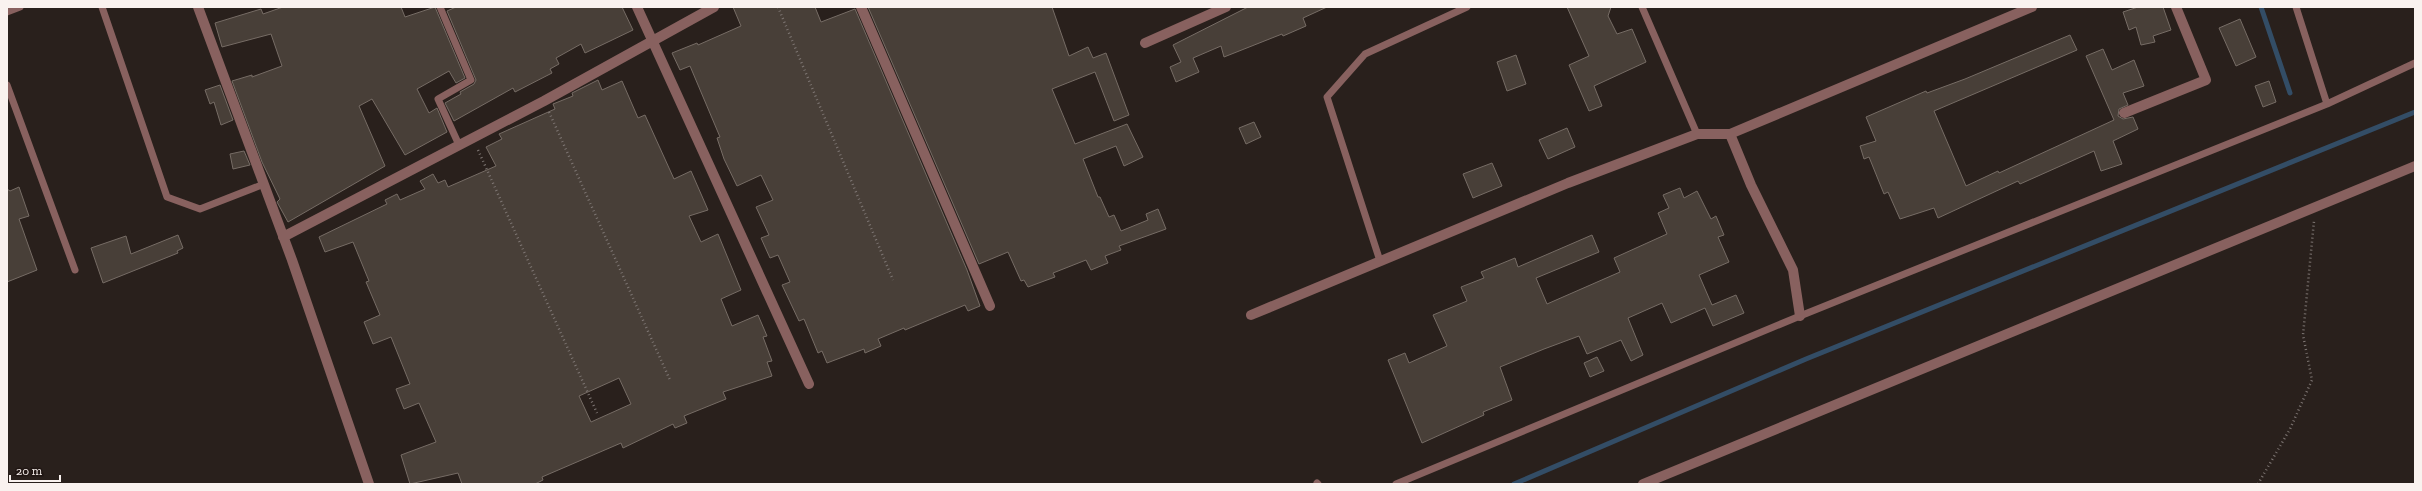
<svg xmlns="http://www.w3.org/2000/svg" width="2422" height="491" viewBox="0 0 2422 491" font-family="'Zilla Slab',serif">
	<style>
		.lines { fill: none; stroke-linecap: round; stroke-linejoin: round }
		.stream { stroke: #334d66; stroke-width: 5 }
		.building { fill: #483f38; stroke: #766c65; fill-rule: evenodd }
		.path { stroke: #7d7572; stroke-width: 2.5; stroke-dasharray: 1 3; stroke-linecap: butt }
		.lane { stroke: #88615f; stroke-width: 7 }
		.street { stroke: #88615f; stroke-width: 10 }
	</style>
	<rect width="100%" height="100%" fill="#29201c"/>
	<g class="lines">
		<path class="stream" d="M 2261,7 L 2290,93
			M 1514,484 L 1806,359 L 2415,112"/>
	</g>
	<path class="building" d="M 283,7 L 401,7 L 405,17 L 435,7 L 465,78 L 456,83 L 449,71 L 417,89 L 429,113 L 437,108 L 447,132 L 405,155 L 372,99 L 359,106 L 385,166 L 288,222 L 277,202 L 280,199 L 262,162 L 232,81 L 252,75 L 252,77 L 282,66 L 271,34 L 222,47 L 215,23 L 261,9 L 263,14 Z
		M 456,7 L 622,7 L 633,30 L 585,53 L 581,44 L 556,58 L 559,64 L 550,69 L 552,73 L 515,92 L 513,88 L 454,121 L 445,103 L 461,94 L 460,92 L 474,84 L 476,80 L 447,11 Z
		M 733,7 L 815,7 L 821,22 L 855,9 L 967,270 L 980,306 L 968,311 L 965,305 L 905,330 L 904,328 L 878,339 L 881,346 L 865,353 L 864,349 L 827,363 L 822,351 L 818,353 L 804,319 L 799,321 L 782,285 L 790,282 L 778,255 L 770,258 L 761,238 L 769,235 L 756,207 L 773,200 L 761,175 L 737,186 L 724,159 L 717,138 L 720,137 L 690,66 L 680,70 L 672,53 L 697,43 L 698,45 L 741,26 Z
		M 868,7 L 1052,7 L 1069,56 L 1088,47 L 1093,58 L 1106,53 L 1129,115 L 1114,121 L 1095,72 L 1052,89 L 1075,144 L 1127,124 L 1143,157 L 1124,166 L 1116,146 L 1083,159 L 1098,197 L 1100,197 L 1109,217 L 1114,215 L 1121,231 L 1148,220 L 1146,214 L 1158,209 L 1166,229 L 1119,246 L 1121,250 L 1105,256 L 1108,263 L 1091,270 L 1086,260 L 1053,273 L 1055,277 L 1028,287 L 1024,280 L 1021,281 L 1008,252 L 979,264 Z
		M 1248,7 L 1327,7 L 1303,18 L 1306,26 L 1283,36 L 1282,34 L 1224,57 L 1221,46 L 1193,58 L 1199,72 L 1176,82 L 1170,67 L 1181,62 L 1173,45 Z
		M 1567,7 L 1611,7 L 1608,16 L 1617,34 L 1632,29 L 1646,62 L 1594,86 L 1602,106 L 1589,111 L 1569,65 L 1589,56 Z
		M 2138,7 L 2163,7 L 2171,30 L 2153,36 L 2155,42 L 2141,45 L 2136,27 L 2129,30 L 2123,12 Z
		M 2240,19 L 2256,57 L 2236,66 L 2219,28 Z
		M 2070,35 L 2077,50 L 1934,111 L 1966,186 L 1998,171 L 1999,173 L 2114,120 L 2086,56 L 2103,49 L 2112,70 L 2134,60 L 2144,86 L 2123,93 L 2128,105 L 2119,109 L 2118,116 L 2123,119 L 2133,117 L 2138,129 L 2113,141 L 2122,164 L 2101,171 L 2094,151 L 2020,184 L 2018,181 L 1938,218 L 1934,208 L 1900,219 L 1888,192 L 1884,194 L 1869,157 L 1864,159 L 1860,146 L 1876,141 L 1866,117 L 1926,91 L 1927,93 L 1965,79 Z
		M 1516,55 L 1526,84 L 1507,91 L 1497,62 Z
		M 598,80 L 602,90 L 622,81 L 638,118 L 645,115 L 674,179 L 691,171 L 708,210 L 689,216 L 701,242 L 718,234 L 741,290 L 721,299 L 732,326 L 758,315 L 767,336 L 763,337 L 772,361 L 767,362 L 772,376 L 723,392 L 726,399 L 684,416 L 687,423 L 675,428 L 673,424 L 623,448 L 621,443 L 542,477 L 543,480 L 535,484 L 462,484 L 458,473 L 410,484 L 401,455 L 436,442 L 419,403 L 404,409 L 396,389 L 410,384 L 391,337 L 373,344 L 364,322 L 380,315 L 366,282 L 369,281 L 353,242 L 325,252 L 319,237 L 387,204 L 385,200 L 397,194 L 400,200 L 425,189 L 420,181 L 433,174 L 438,183 L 445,180 L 448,187 L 496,166 L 486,147 L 502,139 L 499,134 L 555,109 L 553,104 L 573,96 L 572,93 ZM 619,378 L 631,404 L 591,422 L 579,396 Z
		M 2269,81 L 2276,102 L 2263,107 L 2255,86 Z
		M 220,85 L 233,120 L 221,125 L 214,102 L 210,104 L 205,90 Z
		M 1254,122 L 1261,137 L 1246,144 L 1239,128 Z
		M 1567,128 L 1575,147 L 1548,159 L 1539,140 Z
		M 244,151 L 250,165 L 233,169 L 230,154 Z
		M 1492,163 L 1502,186 L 1473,198 L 1463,174 Z
		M 19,187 L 29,216 L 19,219 L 37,270 L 7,282 L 7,189 L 10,191 Z
		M 1680,188 L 1684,198 L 1697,191 L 1711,219 L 1716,216 L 1724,235 L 1718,237 L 1729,262 L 1699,275 L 1712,305 L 1736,295 L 1744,313 L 1713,326 L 1705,308 L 1671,323 L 1662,303 L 1628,318 L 1643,355 L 1631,361 L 1621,340 L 1587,354 L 1579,336 L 1544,349 L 1500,367 L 1512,400 L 1483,412 L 1484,415 L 1422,443 L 1388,360 L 1405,353 L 1409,363 L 1447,346 L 1433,315 L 1467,301 L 1461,287 L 1484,278 L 1481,272 L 1515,258 L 1518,267 L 1592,235 L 1599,252 L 1536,278 L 1547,304 L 1620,272 L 1614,258 L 1667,234 L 1658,213 L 1669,208 L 1663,195 Z
		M 178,235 L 183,248 L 177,251 L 178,253 L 103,283 L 91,248 L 126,236 L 131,254 Z
		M 1597,357 L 1604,371 L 1590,377 L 1584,363 Z"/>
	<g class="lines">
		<path class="path" d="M 778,7 L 893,280
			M 549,112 L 670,380
			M 478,150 L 597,413
			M 2258,484 L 2290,429 L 2312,380 L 2303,335 L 2314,221"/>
		<path class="lane" d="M 102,7 L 167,197 L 200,209 L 264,184
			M 440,7 L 471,80 L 438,99 L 459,145
			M 1642,7 L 1697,134
			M 2296,7 L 2327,104
			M 7,12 L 20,7
			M 7,85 L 75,270
			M 1380,261 L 1327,97 L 1365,54 L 1467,7
			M 1317,483 L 1318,484
			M 1396,484 L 1800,316 L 2327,104 L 2415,63"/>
		<path class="street" d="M 198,7 L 292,260 L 369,484
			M 637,7 L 809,384
			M 861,7 L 990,306
			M 1145,43 L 1226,7
			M 2124,113 L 2206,80 L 2176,7
			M 1730,134 L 1751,185 L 1793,270 L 1800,316
			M 283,237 L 544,101 L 714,7
			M 1251,315 L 1568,183 L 1697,134 L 1730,134 L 2032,7
			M 1643,484 L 2415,166"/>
	</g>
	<rect width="2422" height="491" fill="none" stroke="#f9f2ef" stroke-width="16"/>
	<path d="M10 475v6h50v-6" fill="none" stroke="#f9f2ef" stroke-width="2"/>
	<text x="16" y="475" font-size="12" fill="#f9f2ef" stroke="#201613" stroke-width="3" paint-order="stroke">20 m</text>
</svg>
